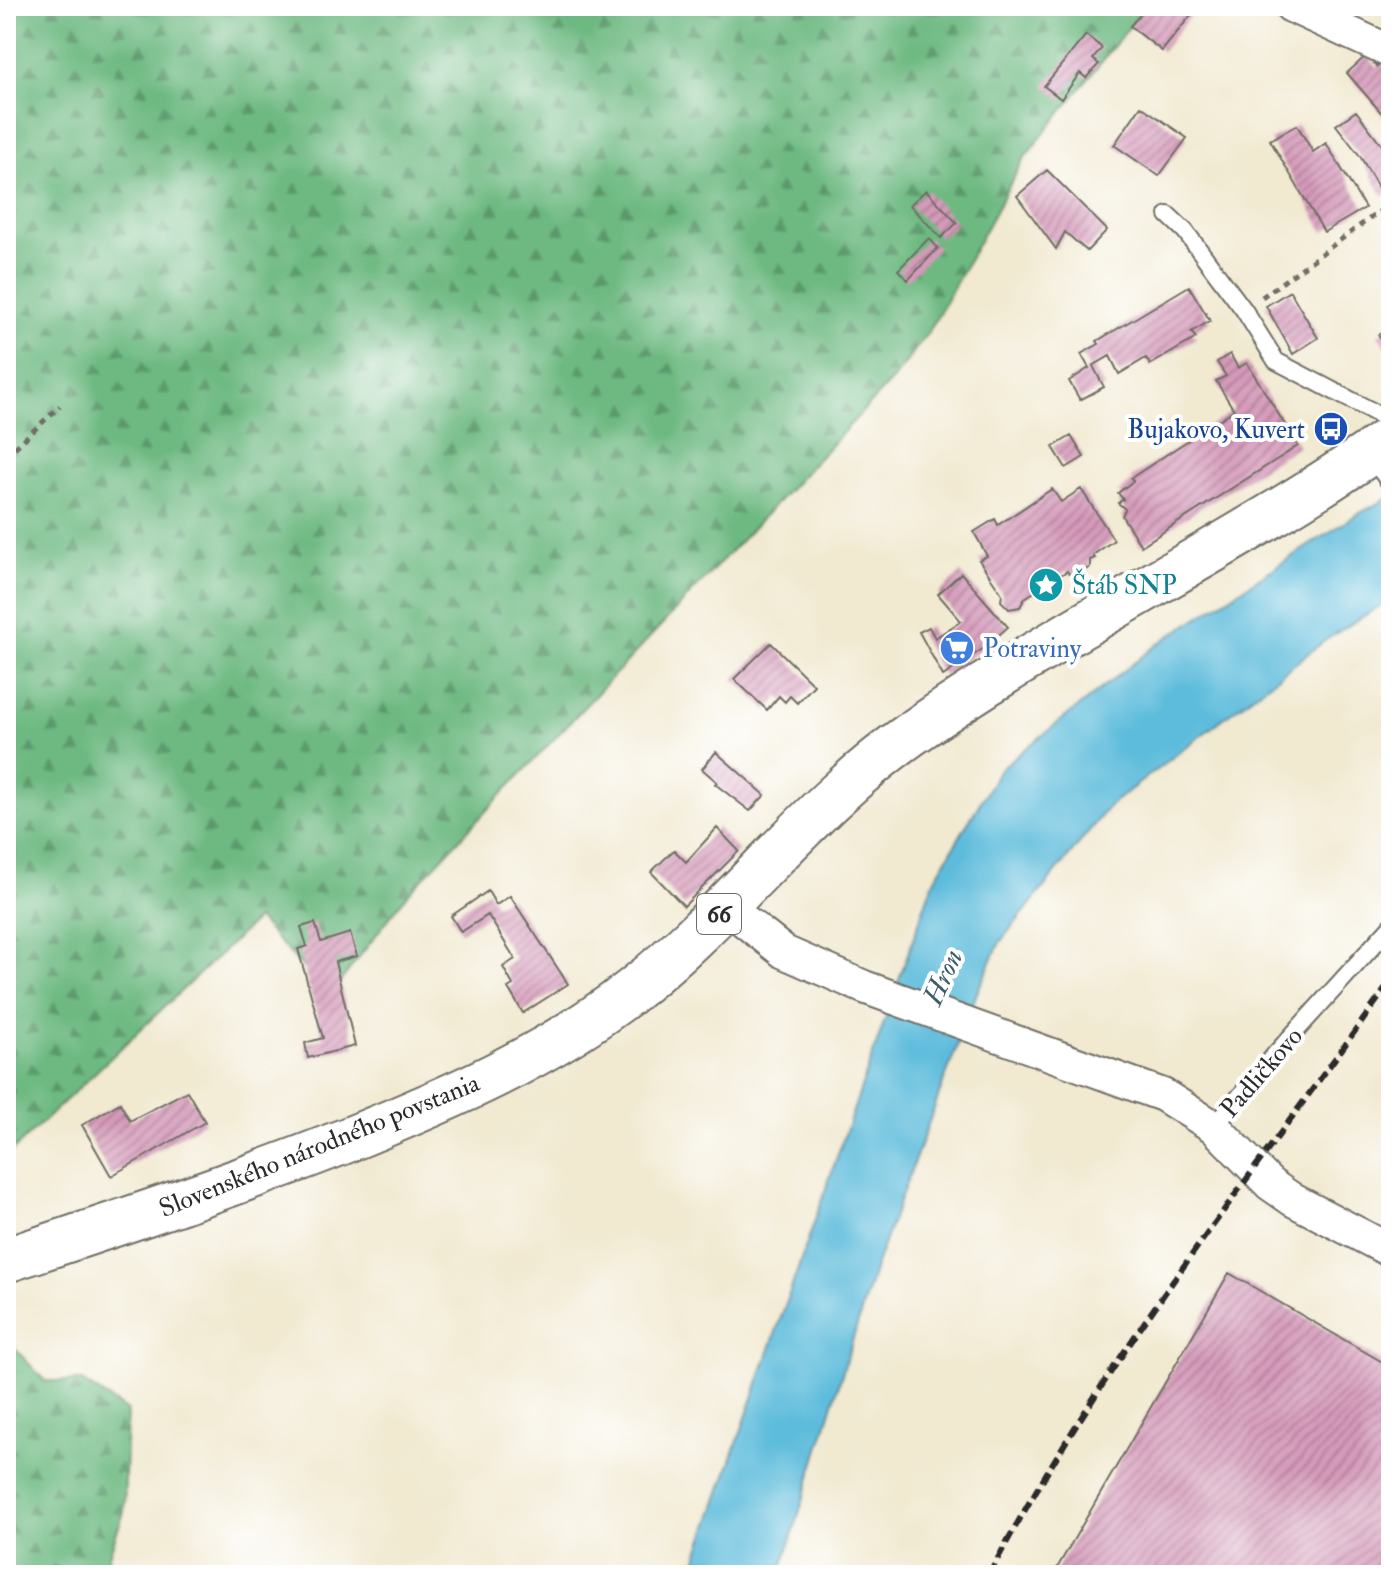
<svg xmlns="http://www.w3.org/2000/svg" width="1397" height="1581" viewBox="0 0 1397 1581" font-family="'IM FELL Double Pica',serif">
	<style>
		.forest { fill: url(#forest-firs); stroke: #4c7256; stroke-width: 2 }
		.water { fill: #5dbcdb; stroke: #447483; stroke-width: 2 }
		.building { fill: url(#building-hatch) }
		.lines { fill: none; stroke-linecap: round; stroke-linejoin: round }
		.lane-casing { stroke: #706e65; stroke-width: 20 }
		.street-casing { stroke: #706e65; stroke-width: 36 }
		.primary-casing { stroke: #706e65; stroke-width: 48 }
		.path { stroke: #706e65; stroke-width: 5; stroke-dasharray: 6 6; stroke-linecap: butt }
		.lane { stroke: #fff; stroke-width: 16 }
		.street { stroke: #fff; stroke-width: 32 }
		.primary { stroke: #fff; stroke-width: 44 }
		.rail { stroke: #2b2b2b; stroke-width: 6; stroke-dasharray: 12 6; stroke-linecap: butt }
		.labels { text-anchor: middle; stroke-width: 8; stroke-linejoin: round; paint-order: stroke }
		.shield { fill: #fff; stroke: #6b6b6b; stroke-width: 2 }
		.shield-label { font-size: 24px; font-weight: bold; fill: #2b2b2b }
		.transit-label { font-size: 26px; fill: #164399; stroke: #fff; text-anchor: end }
		.culture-label { font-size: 26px; fill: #0d838f; stroke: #fff; text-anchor: start }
		.shop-label { font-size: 26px; fill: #366cbe; stroke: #fff; text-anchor: start }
		.street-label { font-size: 26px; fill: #2b2b2b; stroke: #fff }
		.water-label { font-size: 28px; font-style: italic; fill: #3c5e69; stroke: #fff }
	</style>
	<defs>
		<pattern id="forest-firs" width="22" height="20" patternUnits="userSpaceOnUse" patternTransform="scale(2)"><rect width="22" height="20" fill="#6db981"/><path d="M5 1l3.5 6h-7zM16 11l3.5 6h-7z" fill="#5a976a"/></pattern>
		<pattern id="building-hatch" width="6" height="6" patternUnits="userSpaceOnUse" patternTransform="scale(2)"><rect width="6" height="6" fill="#d69aba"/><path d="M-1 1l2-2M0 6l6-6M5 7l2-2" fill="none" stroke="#ae7e97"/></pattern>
	</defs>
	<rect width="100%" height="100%" fill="#fff"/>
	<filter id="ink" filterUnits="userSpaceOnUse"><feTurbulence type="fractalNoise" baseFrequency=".0125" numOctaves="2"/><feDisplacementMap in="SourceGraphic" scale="16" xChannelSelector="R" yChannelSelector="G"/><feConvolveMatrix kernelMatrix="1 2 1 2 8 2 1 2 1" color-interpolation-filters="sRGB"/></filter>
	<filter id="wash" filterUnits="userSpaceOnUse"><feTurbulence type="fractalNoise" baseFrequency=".006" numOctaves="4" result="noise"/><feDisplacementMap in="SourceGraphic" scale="32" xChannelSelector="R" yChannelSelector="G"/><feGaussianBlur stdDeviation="1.8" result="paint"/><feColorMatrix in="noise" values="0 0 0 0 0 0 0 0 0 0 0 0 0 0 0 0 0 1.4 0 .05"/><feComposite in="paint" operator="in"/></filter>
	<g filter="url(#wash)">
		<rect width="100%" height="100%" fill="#f1e9d0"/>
		<path class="forest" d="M 6,6 L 1146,6 L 1025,157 L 931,328 L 896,376 L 407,895 L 330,995 L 257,919 L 6,1157 Z
			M 6,1339 L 45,1381 L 82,1381 L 127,1411 L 124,1512 L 102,1575 L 6,1575 Z"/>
		<path class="water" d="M 1391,497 L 1391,599 L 1327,639 L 1109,806 L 1000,942 L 978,990 L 875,1267 L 780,1575 L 691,1575 L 933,882 L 1000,769 L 1159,643 L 1356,515 Z"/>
		<g id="blocks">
			<path class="building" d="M 1147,6 L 1181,6 L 1192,14 L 1162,51 L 1130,26 Z
				M 1086,35 L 1102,48 L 1093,59 L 1099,64 L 1086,78 L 1080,73 L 1061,99 L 1044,86 Z
				M 1367,55 L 1377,67 L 1385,59 L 1391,65 L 1391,124 L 1347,73 Z
				M 1141,106 L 1187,138 L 1159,176 L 1114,145 Z
				M 1356,111 L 1391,157 L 1391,192 L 1383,196 L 1360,156 L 1336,125 Z
				M 1297,125 L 1313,152 L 1326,143 L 1365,208 L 1324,232 L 1270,140 Z
				M 1047,170 L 1107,230 L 1087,251 L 1065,232 L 1056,249 L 1017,196 Z
				M 926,190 L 957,223 L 941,238 L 910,205 Z
				M 929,238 L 938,248 L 908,280 L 898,270 Z
				M 1189,286 L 1210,321 L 1191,332 L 1196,338 L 1150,365 L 1146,358 L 1119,374 L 1110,356 L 1093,366 L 1104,387 L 1080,400 L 1069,381 L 1089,368 L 1081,354 L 1099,344 L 1097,341 Z
				M 1290,291 L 1318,338 L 1293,354 L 1266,306 Z
				M 1391,327 L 1391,354 L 1378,335 Z
				M 1230,354 L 1238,368 L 1247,363 L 1298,446 L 1141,546 L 1122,516 L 1125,509 L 1118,503 L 1123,499 L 1118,493 L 1133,481 L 1131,478 L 1234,410 L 1216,381 L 1226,376 L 1217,362 Z
				M 1334,419 L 1340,429 L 1327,438 L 1321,427 Z
				M 1071,436 L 1084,457 L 1066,468 L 1053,447 Z
				M 1052,489 L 1061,502 L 1081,489 L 1114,540 L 1093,555 L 1095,558 L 1090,560 L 1090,567 L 1079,574 L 1073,572 L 1069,574 L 1067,571 L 1025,598 L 1020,607 L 1009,609 L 1001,601 L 1002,594 L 979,560 L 987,556 L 974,532 L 995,519 L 998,525 Z
				M 961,573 L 1008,627 L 984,648 L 943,676 L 919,632 L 929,627 L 935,638 L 961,621 L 938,594 Z
				M 771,643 L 814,685 L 797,703 L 790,696 L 785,702 L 779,696 L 767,710 L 734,679 Z
				M 716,752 L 765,795 L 750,811 L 715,784 L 717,782 L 702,769 Z
				M 717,828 L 739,851 L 684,906 L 651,872 L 674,850 L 686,862 Z
				M 488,891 L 496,905 L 510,896 L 568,984 L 523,1013 L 508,988 L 513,985 L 503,967 L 515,959 L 488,915 L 461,932 L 451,916 Z
				M 315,923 L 321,942 L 350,933 L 357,956 L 335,962 L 355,1046 L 308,1058 L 305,1043 L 323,1038 L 298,949 L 307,946 L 301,927 Z
				M 187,1091 L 205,1122 L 111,1176 L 82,1125 L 120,1103 L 130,1121 Z
				M 1229,1273 L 1391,1367 L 1391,1575 L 1053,1575 Z"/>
		</g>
	</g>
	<g filter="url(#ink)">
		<use href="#blocks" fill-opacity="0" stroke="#706e65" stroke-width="2"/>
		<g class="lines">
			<g class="lane-casing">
				<path id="lane" d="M 1168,215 L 1185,231 L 1244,310 L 1276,361 L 1391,421
					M 1369,455 L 1391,484
					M 1214,1127 L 1277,1052 L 1391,926"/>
			</g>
			<g class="street-casing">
				<path id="street" d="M 1291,6 L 1391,52
					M 727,907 L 784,952 L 864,987 L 1163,1095 L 1214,1127 L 1270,1184 L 1293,1200 L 1391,1251"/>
			</g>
			<g class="primary-casing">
				<path id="primary" d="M 6,1260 C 120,1223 234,1185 345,1141 C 446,1100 548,1057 634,989 C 733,911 808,806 911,734 C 1065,626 1237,546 1391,438"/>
			</g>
			<path class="path" d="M 1262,297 L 1391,203
				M 6,456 L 60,406"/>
			<use href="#lane" class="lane"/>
			<use href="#street" class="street"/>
			<use href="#primary" class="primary"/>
			<path class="rail" d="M 989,1575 C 1101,1363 1252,1176 1391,981"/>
		</g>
	</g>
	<defs>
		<g id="bus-disc" transform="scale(1.8)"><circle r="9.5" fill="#1a4fb4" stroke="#fff"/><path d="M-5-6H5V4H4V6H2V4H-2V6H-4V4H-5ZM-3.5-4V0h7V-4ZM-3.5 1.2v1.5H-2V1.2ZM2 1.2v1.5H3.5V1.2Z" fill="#fff"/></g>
		<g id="sight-disc" transform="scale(1.8)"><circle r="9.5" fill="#0f9aa8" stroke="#fff"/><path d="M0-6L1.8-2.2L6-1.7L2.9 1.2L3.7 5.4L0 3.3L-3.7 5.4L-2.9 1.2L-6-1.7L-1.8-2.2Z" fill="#fff"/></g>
		<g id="supermarket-disc" transform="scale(1.8)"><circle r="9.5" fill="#3f7fe0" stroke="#fff"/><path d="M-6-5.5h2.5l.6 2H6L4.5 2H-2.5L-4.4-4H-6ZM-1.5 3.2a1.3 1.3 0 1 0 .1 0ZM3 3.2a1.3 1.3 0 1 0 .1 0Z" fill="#fff"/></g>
	</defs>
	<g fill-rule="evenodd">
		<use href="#bus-disc" x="1331" y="429"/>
		<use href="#sight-disc" x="1046" y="585"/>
		<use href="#supermarket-disc" x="957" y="648"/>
	</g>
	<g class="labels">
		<rect class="shield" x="697" y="894" width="44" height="40" rx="6"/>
		<g class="shield-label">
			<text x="719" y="922">66</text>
		</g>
		<g class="transit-label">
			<text x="1305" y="438">Bujakovo, Kuvert</text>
		</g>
		<g class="culture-label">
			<text x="1072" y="594">Štáb SNP</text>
		</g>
		<g class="shop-label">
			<text x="983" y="657">Potraviny</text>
		</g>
		<g class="street-label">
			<text transform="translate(1261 1072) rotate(-49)" y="9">Padličkovo</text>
			<text transform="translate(319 1145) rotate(-22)" y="9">Slovenského národného povstania</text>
		</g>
		<g class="water-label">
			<text transform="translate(942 977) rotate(-66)" y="10">Hron</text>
		</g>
	</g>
	<rect width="1397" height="1581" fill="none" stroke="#fff" stroke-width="32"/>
</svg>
